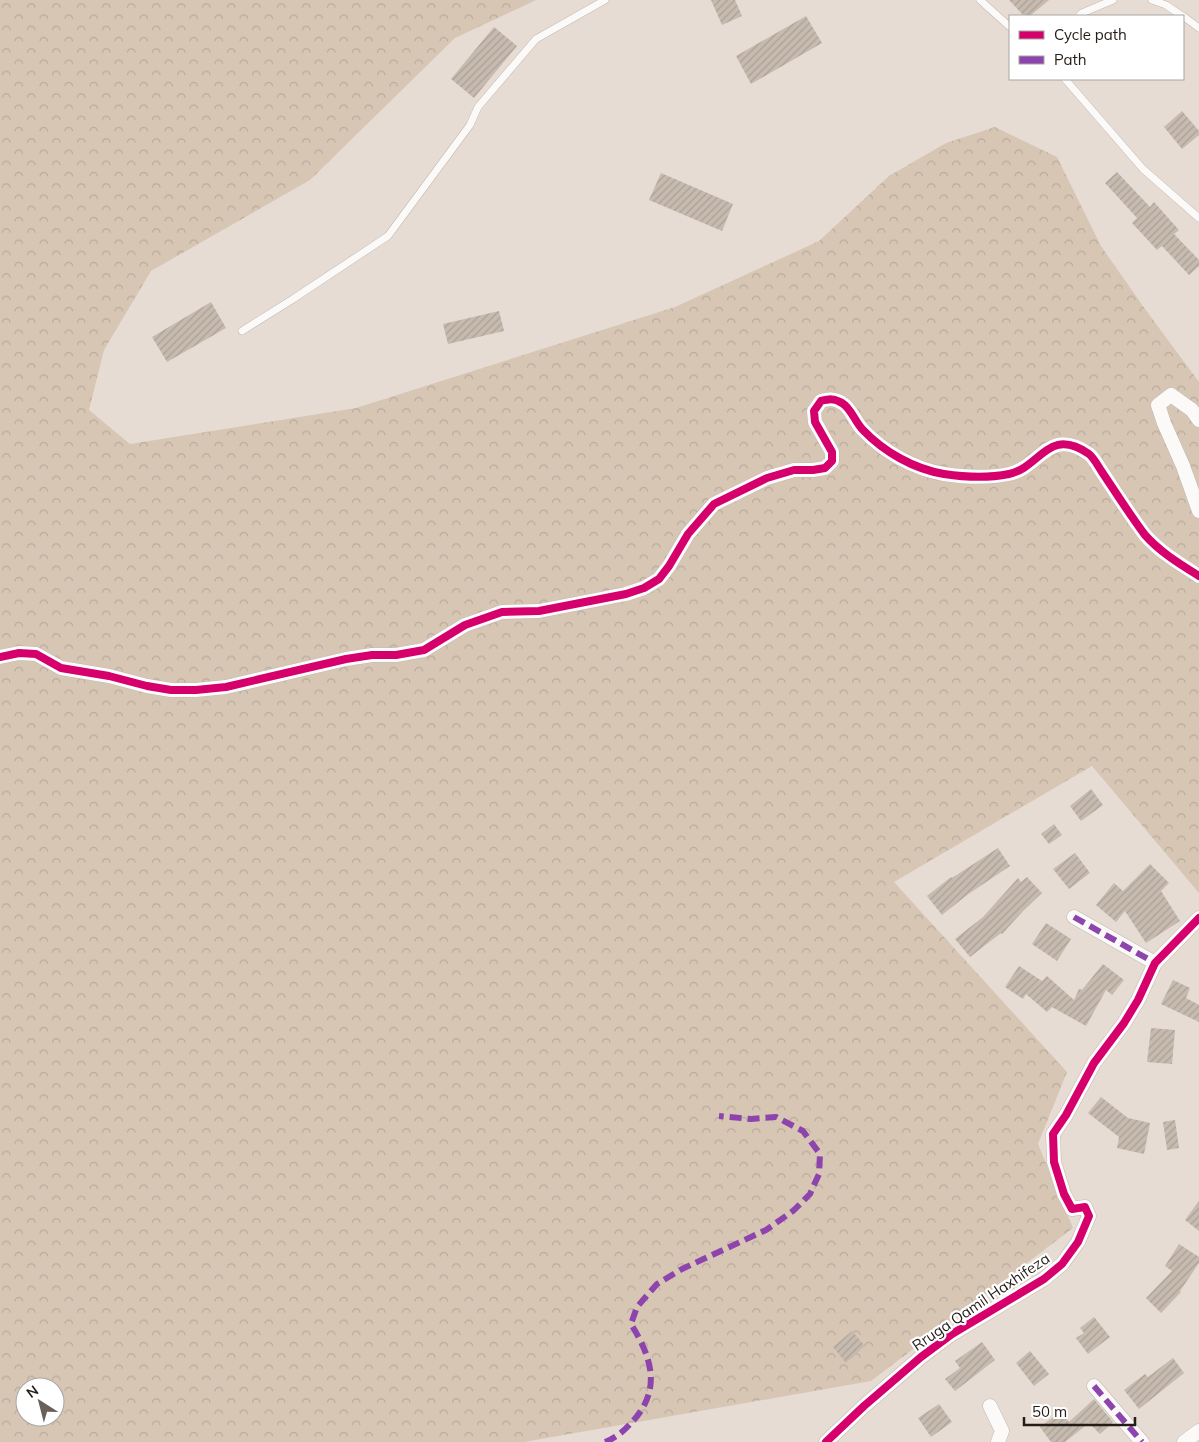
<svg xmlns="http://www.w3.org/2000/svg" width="1199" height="1442" viewBox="0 0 1199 1442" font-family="Mulish,sans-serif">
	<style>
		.forest { fill: url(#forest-crowns); fill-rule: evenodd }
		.building { fill: url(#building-hatch) }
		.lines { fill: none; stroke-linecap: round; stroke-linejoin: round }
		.lane-casing { stroke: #c1b9b3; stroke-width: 8 }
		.street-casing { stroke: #c1b9b3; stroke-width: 15 }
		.lane { stroke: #fbfaf8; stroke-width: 7 }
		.street { stroke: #fbfaf8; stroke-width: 14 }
		.quiet { stroke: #8e44ad; stroke-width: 6; stroke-dasharray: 12 6; stroke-linecap: butt }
		.cycleway-casing { stroke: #fff; stroke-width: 11 }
		.cycleway { stroke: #d6006c; stroke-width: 8 }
		.labels { text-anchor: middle; stroke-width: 4.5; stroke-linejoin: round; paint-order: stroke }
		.street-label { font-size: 15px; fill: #241d17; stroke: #fff }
	</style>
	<defs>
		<pattern id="forest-crowns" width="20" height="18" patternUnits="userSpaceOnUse" patternTransform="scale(1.25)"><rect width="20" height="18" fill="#d8c6b5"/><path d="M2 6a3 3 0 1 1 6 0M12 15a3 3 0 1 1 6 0" fill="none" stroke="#b9aa9b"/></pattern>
		<pattern id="building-hatch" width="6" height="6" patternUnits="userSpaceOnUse" patternTransform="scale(1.25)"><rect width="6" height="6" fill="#c7bbb0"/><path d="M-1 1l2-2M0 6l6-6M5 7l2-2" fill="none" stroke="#aba097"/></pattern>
	</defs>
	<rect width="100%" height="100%" fill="#e6dcd3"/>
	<path class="forest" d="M 0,0 L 536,0 L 455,38 L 310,180 L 151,271 L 104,350 L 89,410 L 130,444 L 356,408 L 675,307 L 819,241 L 889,176 L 946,143 L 995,127 L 1057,157 L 1101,246 L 1145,309 L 1199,382 L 1199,893 L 1092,766 L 894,882 L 1067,1072 L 1038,1144 L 1073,1228 L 871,1381 L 524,1442 L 0,1442 ZM 25,1387 L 55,1387 L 55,1417 L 25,1417 Z"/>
	<path class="building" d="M 711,0 L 735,0 L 742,16 L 722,25 Z
		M 1009,0 L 1049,0 L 1030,16 L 1024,16 Z
		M 806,16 L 822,43 L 751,84 L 736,56 Z
		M 494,27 L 517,46 L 474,98 L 451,79 Z
		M 1182,111 L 1199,131 L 1199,135 L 1182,149 L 1164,127 Z
		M 1117,172 L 1150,207 L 1154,202 L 1179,230 L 1174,234 L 1199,260 L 1199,266 L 1189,275 L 1162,246 L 1157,250 L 1132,223 L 1137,218 L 1105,183 Z
		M 661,173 L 733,204 L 722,231 L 649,200 Z
		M 211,302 L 226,328 L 167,362 L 152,337 Z
		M 499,311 L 504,331 L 448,344 L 443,324 Z
		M 1091,789 L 1103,805 L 1081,821 L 1070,806 Z
		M 1054,824 L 1062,835 L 1049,844 L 1041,834 Z
		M 998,848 L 1010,866 L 967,895 L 942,915 L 927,896 L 951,877 L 952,878 Z
		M 1075,853 L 1090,873 L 1069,889 L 1053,869 Z
		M 1150,864 L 1169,883 L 1161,891 L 1180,921 L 1146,943 L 1125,911 L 1116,922 L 1096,905 L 1114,883 L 1123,891 Z
		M 1027,877 L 1042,893 L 1024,910 L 1002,934 L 1001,933 L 970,957 L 955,939 L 983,917 L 1018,878 L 1021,882 Z
		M 1046,923 L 1071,939 L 1057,961 L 1032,944 Z
		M 1103,964 L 1124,980 L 1112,995 L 1106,990 L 1086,1026 L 1052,1007 L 1047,1012 L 1026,994 L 1023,999 L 1005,987 L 1019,966 L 1042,981 L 1047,976 L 1074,1000 L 1079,989 L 1082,990 Z
		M 1173,980 L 1190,988 L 1186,998 L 1199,1005 L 1199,1022 L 1161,1004 Z
		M 1151,1028 L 1175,1030 L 1172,1064 L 1147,1062 Z
		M 1101,1097 L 1128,1118 L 1150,1123 L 1144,1154 L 1117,1148 L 1119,1137 L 1088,1113 Z
		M 1175,1120 L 1179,1148 L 1167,1150 L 1163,1122 Z
		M 1199,1201 L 1199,1231 L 1185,1220 Z
		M 1179,1244 L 1199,1257 L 1199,1263 L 1180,1291 L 1181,1292 L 1161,1313 L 1146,1298 L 1172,1271 L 1165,1266 Z
		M 1094,1317 L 1110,1337 L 1088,1354 L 1076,1338 L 1084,1333 L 1080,1328 Z
		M 852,1331 L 865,1346 L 846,1363 L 833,1347 Z
		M 982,1342 L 995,1360 L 955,1391 L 945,1379 L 960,1368 L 955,1361 Z
		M 1030,1351 L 1049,1374 L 1034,1386 L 1016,1363 Z
		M 1173,1358 L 1184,1373 L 1139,1409 L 1124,1390 L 1145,1374 L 1148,1377 Z
		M 1094,1399 L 1113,1422 L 1100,1434 L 1089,1423 L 1065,1442 L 1051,1442 L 1040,1427 L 1061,1411 L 1069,1422 Z
		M 939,1404 L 952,1422 L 931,1437 L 918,1418 Z"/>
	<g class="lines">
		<g class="lane-casing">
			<path id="lane" d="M 980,0 L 1010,27
				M 1152,0 L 1166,5 L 1182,16
				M 1079,16 L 1082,13 L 1113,0
				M 1183,16 L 1199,28
				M 1065,79 L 1143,169 L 1199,218
				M 242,331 L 293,299 L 388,236 L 470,125 L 478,107 L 536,39 L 605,0"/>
		</g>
		<g class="street-casing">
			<path id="street" d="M 1199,420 L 1192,410 L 1171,395 L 1158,405 L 1164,423 L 1183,466 L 1199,511
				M 0,657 L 19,653 L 36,654 L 61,668 L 109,676 L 147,686 L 171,690 L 196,690 L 226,687 L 346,659 L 372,655 L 396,655 L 424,650 L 465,625 L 502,612 L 539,611 L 626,594 L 644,588 L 659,579 L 669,566 L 688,534 L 714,504 L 767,478 L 794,470 L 813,470 L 825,468 L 832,461 L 832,452 L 815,422 L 814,411 L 821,401 C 829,399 834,398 842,403 C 851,408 855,422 863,430 C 884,452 914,469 944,474 C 964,477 989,478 1009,474 C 1041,467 1048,426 1089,454 C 1094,458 1098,466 1102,472 C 1116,493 1130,515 1145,535 C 1160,552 1180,564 1199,576
				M 1074,917 L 1155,963
				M 1094,1386 L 1142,1442
				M 990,1406 L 1002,1431 L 998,1442
				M 826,1442 L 864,1406 L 921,1357 L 952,1334 L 1044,1279 L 1062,1264 L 1078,1242 L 1089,1216 L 1085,1207 L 1072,1209 L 1064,1194 L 1054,1162 L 1053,1134 L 1066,1115 L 1094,1063 L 1124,1023 L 1138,1000 L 1155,963 L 1199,918
				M 1184,1442 L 1199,1431"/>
		</g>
		<use href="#lane" class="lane"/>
		<use href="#street" class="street"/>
		<path class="quiet" d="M 1074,917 L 1155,963
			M 1094,1386 L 1142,1442
			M 605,1442 C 616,1438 625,1430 632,1422 C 662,1390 652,1358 631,1324 L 637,1307 L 657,1284 L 682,1269 L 766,1230 L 793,1211 L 810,1194 L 819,1174 L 820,1154 L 803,1131 L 776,1117 L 751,1119 L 719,1116"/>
		<g class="cycleway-casing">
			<path id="cycleway" d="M 0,657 L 19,653 L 36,654 L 61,668 L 109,676 L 147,686 L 171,690 L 196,690 L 226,687 L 346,659 L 372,655 L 396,655 L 424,650 L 465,625 L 502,612 L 539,611 L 626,594 L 644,588 L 659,579 L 669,566 L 688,534 L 714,504 L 767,478 L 794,470 L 813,470 L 825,468 L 832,461 L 832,452 L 815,422 L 814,411 L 821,401 C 829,399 834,398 842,403 C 851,408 855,422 863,430 C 884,452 914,469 944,474 C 964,477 989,478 1009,474 C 1041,467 1048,426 1089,454 C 1094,458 1098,466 1102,472 C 1116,493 1130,515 1145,535 C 1160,552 1180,564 1199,576
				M 826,1442 L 864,1406 L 921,1357 L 952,1334 L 1044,1279 L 1062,1264 L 1078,1242 L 1089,1216 L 1085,1207 L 1072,1209 L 1064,1194 L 1054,1162 L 1053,1134 L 1066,1115 L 1094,1063 L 1124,1023 L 1138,1000 L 1155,963 L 1199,918"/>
		</g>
		<use href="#cycleway" class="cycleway"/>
	</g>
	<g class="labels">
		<g class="street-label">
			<text transform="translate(981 1302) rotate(-34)" y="5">Rruga Qamil Haxhifeza</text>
		</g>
	</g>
	<rect x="1009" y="15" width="175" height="65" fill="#ffffff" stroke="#a7a5a2"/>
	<rect x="1019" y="31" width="25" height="8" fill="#d6006c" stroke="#a7a5a2"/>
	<text x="1054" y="40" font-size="15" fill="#241d17">Cycle path</text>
	<rect x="1019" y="56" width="25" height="8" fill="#8e44ad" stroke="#a7a5a2"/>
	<text x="1054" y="65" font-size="15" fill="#241d17">Path</text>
	<g transform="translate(40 1402) rotate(324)"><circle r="24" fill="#ffffff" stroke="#a7a5a2"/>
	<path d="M0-4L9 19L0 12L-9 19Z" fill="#686059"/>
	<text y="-8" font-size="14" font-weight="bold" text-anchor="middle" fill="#241d17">N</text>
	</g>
	<path d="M1024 1417v8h111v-8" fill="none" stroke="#241d17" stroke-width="2.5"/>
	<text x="1032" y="1417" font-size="15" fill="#241d17" stroke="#ffffff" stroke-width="4" paint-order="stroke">50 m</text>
</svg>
